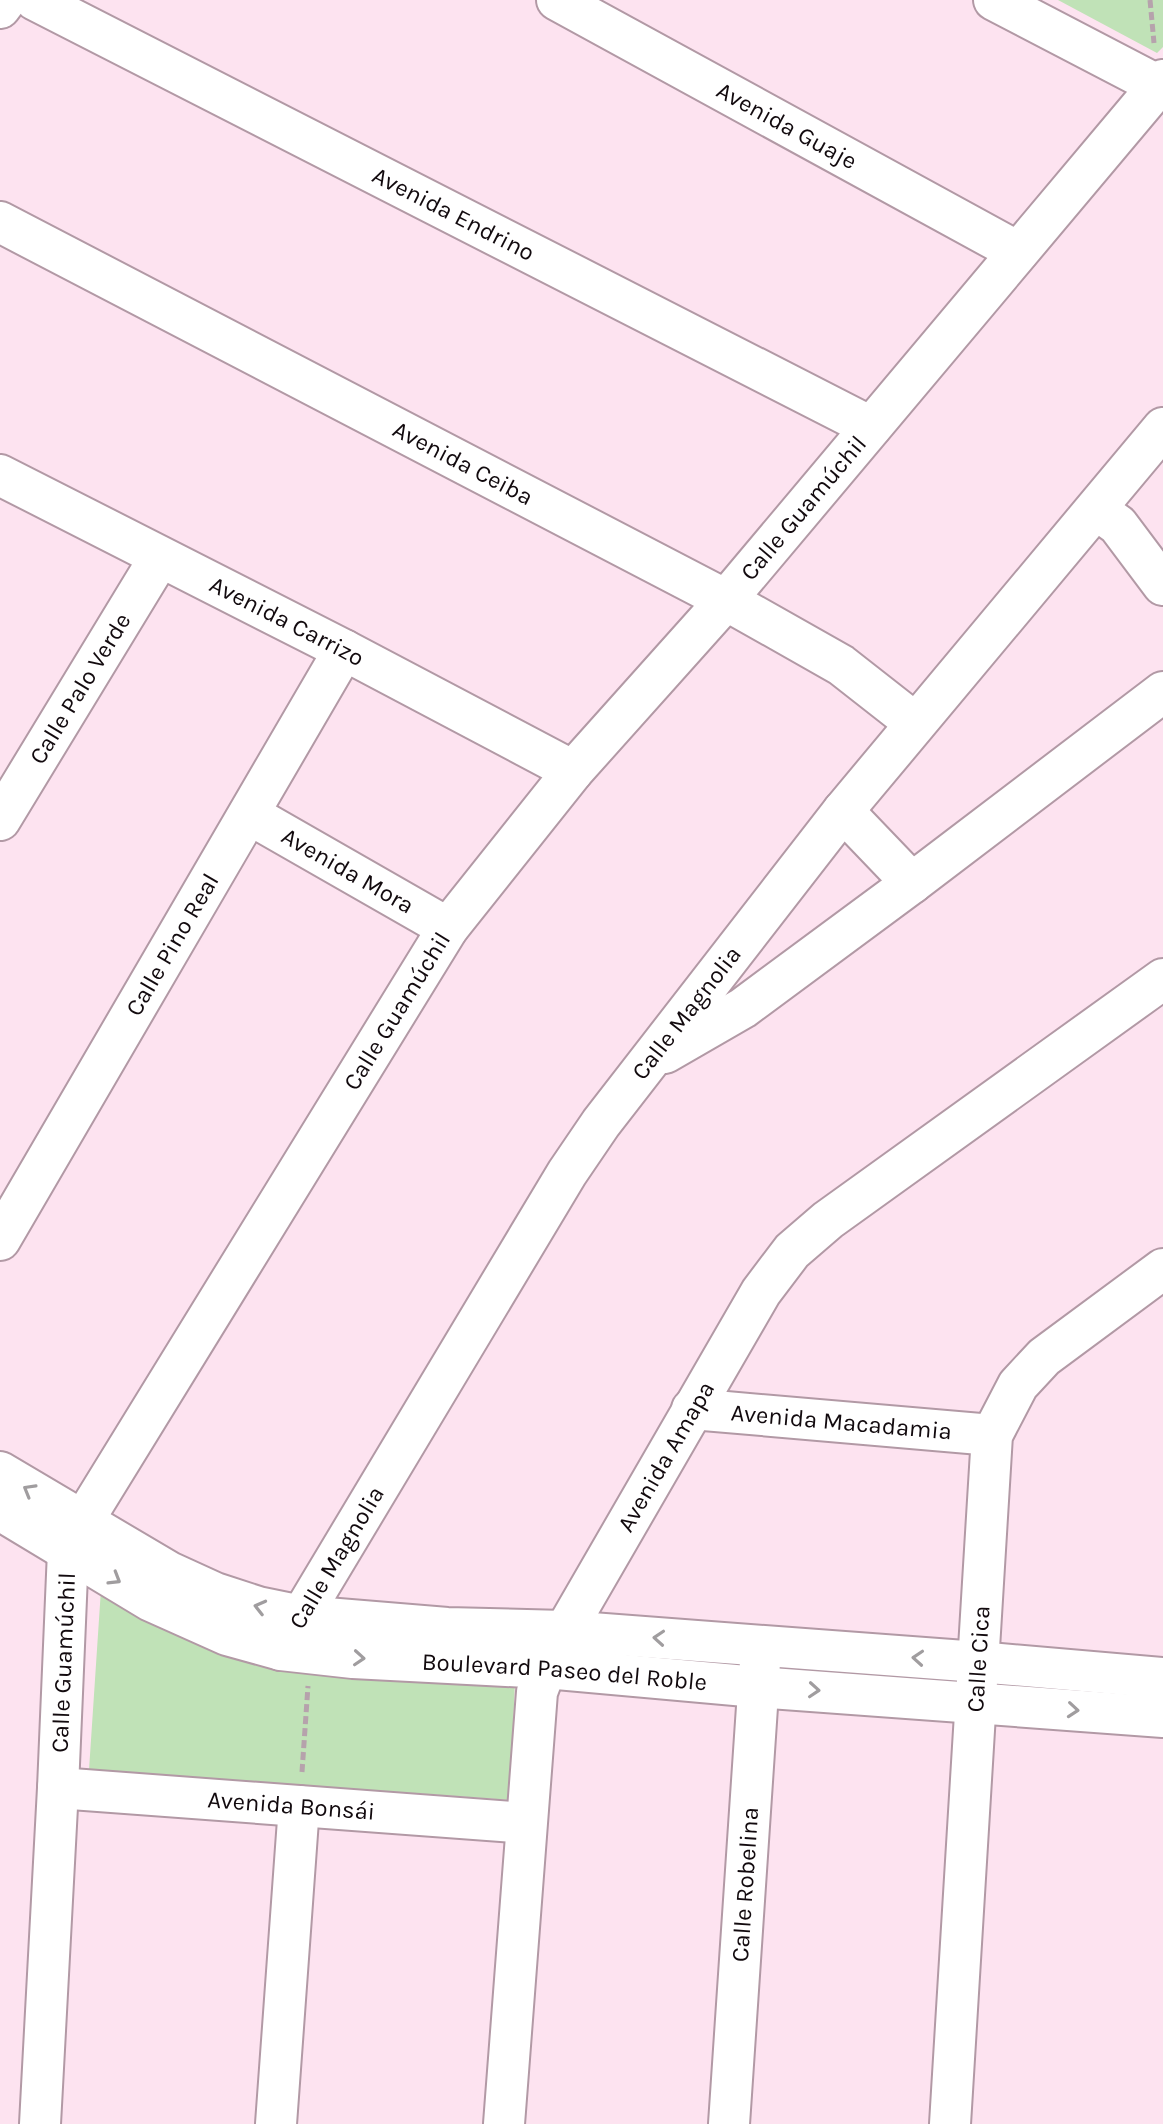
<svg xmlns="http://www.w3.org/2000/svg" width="1163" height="2124" viewBox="0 0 1163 2124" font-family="Karla,sans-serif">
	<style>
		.green { fill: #c0e2b7 }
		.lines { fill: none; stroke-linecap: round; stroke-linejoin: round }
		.minor-casing { stroke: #b299a5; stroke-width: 44 }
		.path { stroke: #b6a2ac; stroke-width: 5; stroke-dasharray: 8 4; stroke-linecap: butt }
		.minor { stroke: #fff; stroke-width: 40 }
		.oneway { stroke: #a09d9f }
		.labels { text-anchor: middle; stroke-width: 6; stroke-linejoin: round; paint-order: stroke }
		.street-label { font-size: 24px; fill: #120a0e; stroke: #fcf7f9 }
	</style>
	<rect width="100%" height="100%" fill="#fde3f0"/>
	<path class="green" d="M 1058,0 L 1163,0 L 1163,47 L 1157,53 Z
		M 101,1589 L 515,1681 L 510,1800 L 89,1770 Z"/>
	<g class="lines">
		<g class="minor-casing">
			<g id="minor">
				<path id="s1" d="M 35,0 L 871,427"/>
				<path id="s2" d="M 557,0 L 1018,252"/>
				<path d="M 994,0 L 1163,88"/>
				<path d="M 0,8 L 6,0"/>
				<path id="s3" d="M 0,222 L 726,600 L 841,665 L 915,723"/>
				<path id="s4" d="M 0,475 L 344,650 L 573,771"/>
				<path d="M 1097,510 L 1118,525 L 1163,585"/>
				<path d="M 843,811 L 912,883"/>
				<path id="s5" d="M 249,814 L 448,928"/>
				<path id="s6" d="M 0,820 L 160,557"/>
				<path d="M 665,1053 L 743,1008 L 912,883 L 1163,692"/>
				<path id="s7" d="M 0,1240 L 344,650"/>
				<path id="s8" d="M 692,1409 L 992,1435"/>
				<path d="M 0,1472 L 169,1572 L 215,1593 L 258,1607 L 302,1616 L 447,1628 L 565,1631 L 978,1662 L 1163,1678"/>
				<path id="s9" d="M 0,1510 L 151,1601 L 227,1635 L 281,1650 L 353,1658 L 546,1668 L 757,1687 L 1163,1717"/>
				<path id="s10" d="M 281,1650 L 567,1173 L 601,1123 L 843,811 L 1163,428"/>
				<path id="s11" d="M 58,1788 L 526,1823"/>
				<path id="s12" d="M 40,2124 L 58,1788 L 68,1551 L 83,1521 L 448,928 L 573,771 L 726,600 L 1163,80"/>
				<path d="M 276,2124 L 299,1806"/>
				<path id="s13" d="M 504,2124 L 537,1692 L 546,1668 L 565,1631 L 761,1292 L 792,1251 L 828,1220 L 1163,979"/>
				<path id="s14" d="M 729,2124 L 760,1662"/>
				<path id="s15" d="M 950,2124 L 992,1435 L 1018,1385 L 1044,1357 L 1163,1269"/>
			</g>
		</g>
		<path class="path" d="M 1150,0 L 1154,43
			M 302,1772 L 308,1686"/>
		<use href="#minor" class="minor"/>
	</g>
	<defs><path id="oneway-chevron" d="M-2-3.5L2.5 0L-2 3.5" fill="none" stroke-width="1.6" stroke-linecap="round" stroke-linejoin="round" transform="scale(2)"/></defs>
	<g class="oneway">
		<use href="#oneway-chevron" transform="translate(29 1490) rotate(-150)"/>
		<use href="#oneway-chevron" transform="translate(115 1579) rotate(31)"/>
		<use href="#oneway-chevron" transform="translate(260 1607) rotate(-166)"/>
		<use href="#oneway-chevron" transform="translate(659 1638) rotate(-176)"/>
		<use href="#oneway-chevron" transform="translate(359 1658) rotate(4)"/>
		<use href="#oneway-chevron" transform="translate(918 1658) rotate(-176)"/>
		<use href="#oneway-chevron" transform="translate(814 1690) rotate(4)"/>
		<use href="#oneway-chevron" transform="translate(1073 1710) rotate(5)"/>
	</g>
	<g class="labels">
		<g class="street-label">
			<text dy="8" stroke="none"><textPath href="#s2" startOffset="262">Avenida Guaje</textPath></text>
			<text dy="8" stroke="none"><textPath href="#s1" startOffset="470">Avenida Endrino</textPath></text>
			<text dy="8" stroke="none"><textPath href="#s3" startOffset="522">Avenida Ceiba</textPath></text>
			<text dy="8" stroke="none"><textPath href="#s12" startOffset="1854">Calle Guamúchil</textPath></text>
			<text dy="8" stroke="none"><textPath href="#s4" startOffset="322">Avenida Carrizo</textPath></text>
			<text dy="8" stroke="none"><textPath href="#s6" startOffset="154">Calle Palo Verde</textPath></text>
			<text dy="8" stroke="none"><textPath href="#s5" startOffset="114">Avenida Mora</textPath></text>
			<text dy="8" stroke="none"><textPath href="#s7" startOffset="342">Calle Pino Real</textPath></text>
			<text dy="8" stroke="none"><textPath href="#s12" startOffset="1206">Calle Guamúchil</textPath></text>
			<text dy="8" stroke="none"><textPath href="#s10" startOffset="756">Calle Magnolia</textPath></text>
			<text dy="8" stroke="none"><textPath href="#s8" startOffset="150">Avenida Macadamia</textPath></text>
			<text dy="8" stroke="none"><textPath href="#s13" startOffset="702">Avenida Amapa</textPath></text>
			<text dy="8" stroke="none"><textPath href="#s10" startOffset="108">Calle Magnolia</textPath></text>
			<text dy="8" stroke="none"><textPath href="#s15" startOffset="466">Calle Cica</textPath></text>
			<text dy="8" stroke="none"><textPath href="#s12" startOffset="462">Calle Guamúchil</textPath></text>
			<text dy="8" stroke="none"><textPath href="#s9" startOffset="600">Boulevard Paseo del Roble</textPath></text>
			<text dy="8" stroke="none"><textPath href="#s11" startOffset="234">Avenida Bonsái</textPath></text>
			<text dy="8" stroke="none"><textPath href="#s14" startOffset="240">Calle Robelina</textPath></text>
		</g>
	</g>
</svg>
